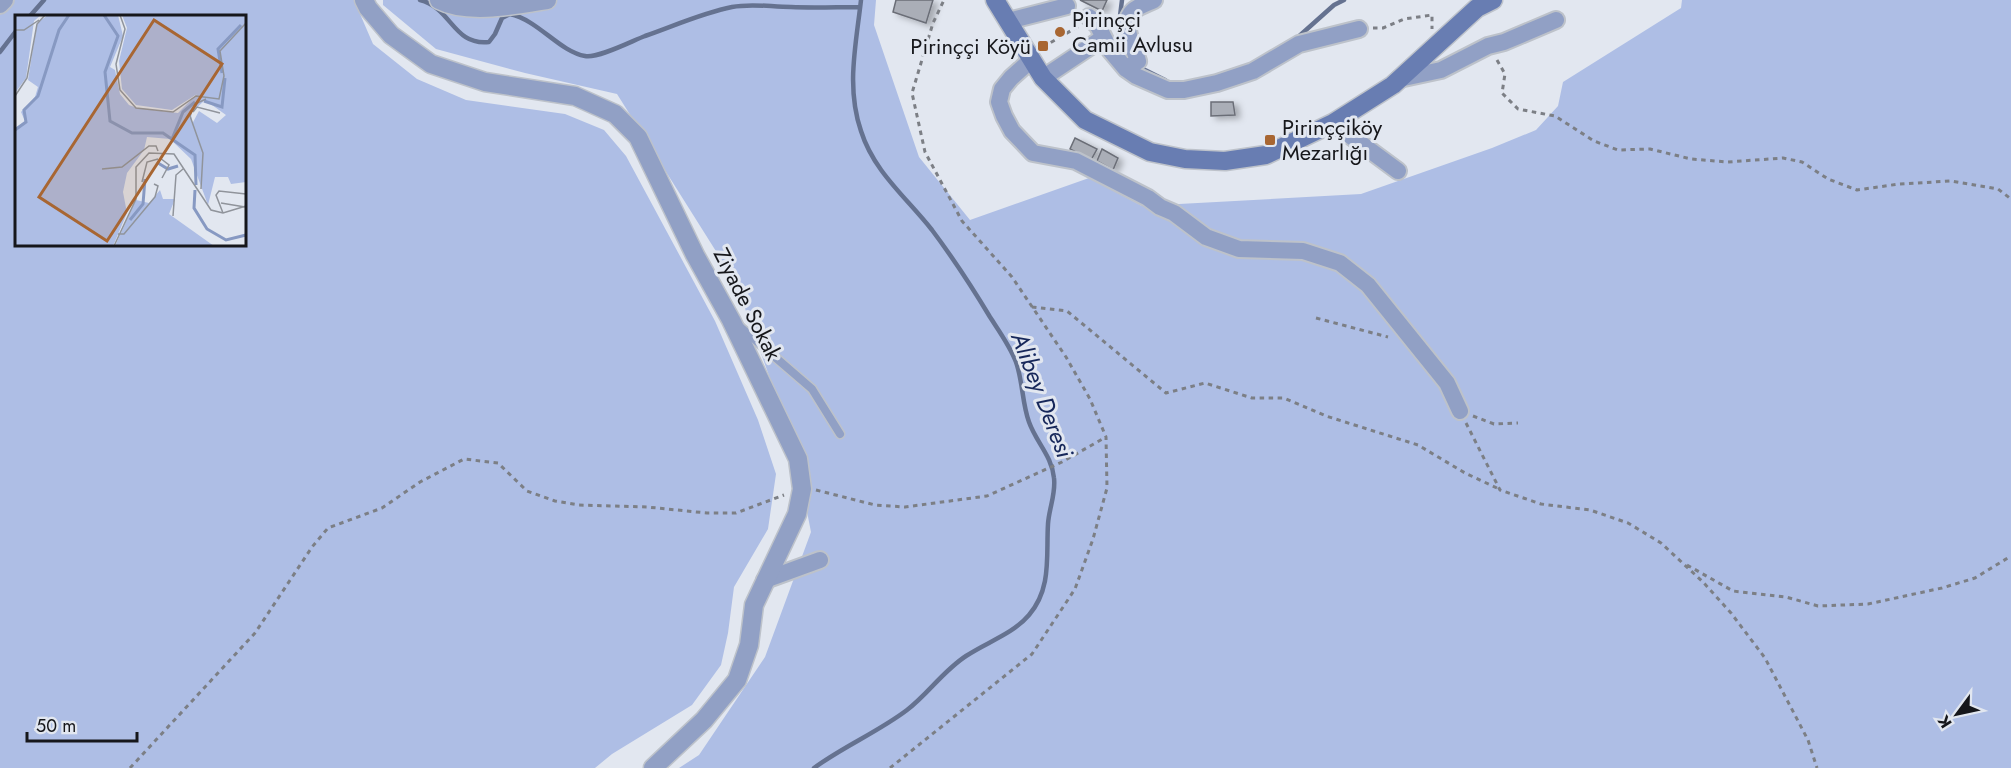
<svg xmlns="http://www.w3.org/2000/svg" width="2011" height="768" viewBox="0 0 2011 768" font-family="Jost,sans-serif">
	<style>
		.green { fill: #aebee5; fill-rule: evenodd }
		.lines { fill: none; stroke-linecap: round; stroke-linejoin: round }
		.stream { stroke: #657290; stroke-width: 4.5 }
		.building { fill: #aaaeb7; stroke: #6b6e77; stroke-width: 1.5; filter: url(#shadow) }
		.service-casing { stroke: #bdc2ca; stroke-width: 11 }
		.minor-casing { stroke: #bdc2ca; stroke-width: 20 }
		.tertiary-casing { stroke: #bdc2ca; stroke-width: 21 }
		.secondary-casing { stroke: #bdc2ca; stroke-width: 21 }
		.path { stroke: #7c7f85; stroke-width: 3; stroke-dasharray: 4.5 4.5; stroke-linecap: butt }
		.service { stroke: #91a0c5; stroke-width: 8 }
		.minor { stroke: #91a0c5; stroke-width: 16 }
		.tertiary { stroke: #91a0c5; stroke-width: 18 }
		.secondary { stroke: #687db2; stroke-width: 18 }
		.poi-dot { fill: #a86632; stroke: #e2e7f0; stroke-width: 2 }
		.labels { text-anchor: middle; stroke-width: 6; stroke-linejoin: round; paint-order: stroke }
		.poi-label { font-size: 22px; fill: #16171b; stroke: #e2e7f0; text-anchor: start }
		.street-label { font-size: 22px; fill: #16171b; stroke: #e2e7f0 }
		.water-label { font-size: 24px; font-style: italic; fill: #16275a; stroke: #e2e7f0 }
		.inset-river { fill: none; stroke: #8799c2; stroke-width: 3 }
		.inset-road { fill: none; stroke: #90949b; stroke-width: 1.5 }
		.view { fill: #a86632; fill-opacity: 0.15; stroke: #a86632; stroke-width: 3 }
		.inset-edge { fill: none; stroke: #16171b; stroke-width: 3 }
	</style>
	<defs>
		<filter id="shadow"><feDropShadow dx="5" dy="3" stdDeviation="3" flood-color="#0004"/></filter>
	</defs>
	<rect width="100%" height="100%" fill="#e2e7f0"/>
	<path class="green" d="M 0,0 L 354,0 L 373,44 L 417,79 L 466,100 L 565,114 L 604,130 L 626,156 L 715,321 L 758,420 L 776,474 L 768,529 L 734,587 L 728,633 L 721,665 L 692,705 L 612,754 L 595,768 L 0,768 ZM 16,16 L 244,16 L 244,244 L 16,244 Z
		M 383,0 L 876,0 L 874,25 L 919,157 L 970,220 L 1089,178 L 1142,206 L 1361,194 L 1492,148 L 1536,130 L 1558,106 L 1563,82 L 1681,8 L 1682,0 L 2011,0 L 2011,768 L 679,768 L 699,755 L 765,657 L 811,532 L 794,446 L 736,283 L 617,94 L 525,73 L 436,49 L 383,5 Z"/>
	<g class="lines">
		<path class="stream" d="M 420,0 C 452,8 453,46 489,42 L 495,34 L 502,18 L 510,14 C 538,20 560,52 585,56 C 597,59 632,41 645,36 C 674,26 702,13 732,7 C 752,3 771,7 791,7 C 814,8 837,7 860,7
			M 1122,0 L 1118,32 L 1124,46
			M 30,16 L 44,0
			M 1297,38 L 1334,5 L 1344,0
			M 0,52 L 16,31
			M 1141,68 L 1165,80
			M 814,768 C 844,746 878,732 907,710 C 928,694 943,671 966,656 C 987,642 1013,634 1029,615 C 1052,588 1046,556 1048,524 C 1049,508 1056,494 1054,478 C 1052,456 1036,442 1029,422 C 1022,403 1023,382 1016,362 C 1010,346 999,331 990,317 C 972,287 953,258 932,230 C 906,197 874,172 861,131 C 846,87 856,45 861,0"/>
	</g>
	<path class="building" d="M 896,0 L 933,0 L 926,23 L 893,12 Z
		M 1080,0 L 1107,0 L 1102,11 Z
		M 1211,102 L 1233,102 L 1235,115 L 1211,116 Z
		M 1075,138 L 1097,149 L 1091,160 L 1070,149 Z
		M 1102,149 L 1118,158 L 1113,170 L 1097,161 Z"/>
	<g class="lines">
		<g class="service-casing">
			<path id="service" d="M 739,326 L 812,389 L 840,434"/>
		</g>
		<g class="minor-casing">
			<path id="minor" d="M 0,5 L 5,0
				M 1089,17 L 1098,26 L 1110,50 L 1126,69 L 1136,76 L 1168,90 L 1184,90 L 1217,83 L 1253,71 L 1299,44 L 1359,29
				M 1008,21 L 1067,6
				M 1031,60 L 1011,78 L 1002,89 L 999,102 L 1004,116 L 1012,131 L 1033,153 L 1076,161 L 1148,198 L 1160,207 L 1174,213 L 1206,237 L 1239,249 L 1303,251 L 1340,263 L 1368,285 L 1447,383 L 1460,411
				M 1126,69 L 1138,61 C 1134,48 1120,23 1133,11 C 1138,6 1148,3 1154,0
				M 1043,78 L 1103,38
				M 1399,79 L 1441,70 L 1488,46 L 1504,42 L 1556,20
				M 1333,123 L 1398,171
				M 765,580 L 820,560"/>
		</g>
		<g class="tertiary-casing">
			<path id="tertiary" d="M 364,0 L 368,8 L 391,35 L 431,64 L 485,82 L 575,96 L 615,114 L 638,137 L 695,255 L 731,320 L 798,459 L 802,489 L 797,514 L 754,605 L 749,645 L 737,680 L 704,720 L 653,768
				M 439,0 C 468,15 516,5 547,0"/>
		</g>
		<g class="secondary-casing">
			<path id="secondary" d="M 995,0 L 1043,78 L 1085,120 L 1150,152 L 1185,159 L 1225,161 L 1266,155 L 1333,123 L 1393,85 L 1477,8 L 1493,0"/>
		</g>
		<path class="path" d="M 1373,28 L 1383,28 L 1404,19 L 1432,15 L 1432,29
			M 1043,47 L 1079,26
			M 1497,60 L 1505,74 L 1502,93 L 1518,109 L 1555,116 L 1594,141 L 1618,150 L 1650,149 L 1691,159 L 1728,162 L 1783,158 L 1802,162 L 1828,179 L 1857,190 L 1899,184 L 1951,181 L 1998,189 L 2011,199
			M 1032,307 L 1067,311 L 1166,393 L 1205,383 L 1252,398 L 1284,398 L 1326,416 L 1418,445 L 1465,473 L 1499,489
			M 1316,318 L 1388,337
			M 1473,416 L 1494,424 L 1518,423
			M 1466,423 L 1500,490 L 1541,504 L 1590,510 L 1628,523 L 1661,543 L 1703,582 L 1731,613 L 1765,658 L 1808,740 L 1817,768
			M 816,490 L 875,505 L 905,507 L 987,496 L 1062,462 L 1106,437
			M 1687,565 L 1733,591 L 1786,597 L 1818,606 L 1868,604 L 1942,588 L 1975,578 L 2011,556
			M 130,768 L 255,633 L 312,547 L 328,528 L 382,508 L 420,482 L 464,459 L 498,463 L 527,491 L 555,501 L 579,505 L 647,507 L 707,513 L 736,513 L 784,495
			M 890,768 L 1032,654 L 1075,589 L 1093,539 L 1107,488 L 1106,437 L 1090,399 L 1066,357 L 1012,277 L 962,221 L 925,152 L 912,93 L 933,23 L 944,0"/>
		<use href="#service" class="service"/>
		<use href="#minor" class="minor"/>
		<use href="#tertiary" class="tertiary"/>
		<use href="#secondary" class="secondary"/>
	</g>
	<g class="poi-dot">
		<circle cx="1060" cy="32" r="6"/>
		<rect x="1037" y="40" width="12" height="12" rx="3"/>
		<rect x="1264" y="134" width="12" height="12" rx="3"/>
	</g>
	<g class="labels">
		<g class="poi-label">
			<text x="1072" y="27">Pirinççi<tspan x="1072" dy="25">Camii Avlusu</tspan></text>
			<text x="1031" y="54" text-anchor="end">Pirinççi Köyü</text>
			<text x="1282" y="135">Pirinççiköy<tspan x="1282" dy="25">Mezarlığı</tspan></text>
		</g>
		<g class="street-label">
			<text transform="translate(748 304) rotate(63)" y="8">Ziyade Sokak</text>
		</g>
		<g class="water-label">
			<text transform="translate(1042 395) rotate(69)" y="8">Alibey Deresi</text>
		</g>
	</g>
	<g transform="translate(15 15)">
		<rect width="231" height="231" fill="#e2e7f0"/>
		<path d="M 0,0 L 26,0 L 19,6 L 11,63 L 0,78 ZM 33,0 L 103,0 L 108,21 L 95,52 L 100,55 L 105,79 L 114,90 L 122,93 L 163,98 L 182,79 L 157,95 L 121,90 L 107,74 L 104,46 L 112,13 L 107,0 L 231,0 L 231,167 L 216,169 L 213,162 L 200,162 L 193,190 L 176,144 L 155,124 L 132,122 L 129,135 L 112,158 L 108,177 L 112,198 L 98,231 L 0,231 L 0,113 L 10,106 L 6,97 L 20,82 L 23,72 L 13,65 L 22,8 ZM 190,85 L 211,100 L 202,108 L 184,96 L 177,109 L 176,98 ZM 145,175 L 148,184 L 160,184 L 154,199 L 199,231 L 100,231 L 121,185 L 134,188 Z" fill="#aebee5" fill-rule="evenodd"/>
		<path class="inset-river" d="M 89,0 L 103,21 L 90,57 L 95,106 L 117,118 L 148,118 L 180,140 L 181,170M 207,58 L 203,34 L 226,10M 189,86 L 207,92 L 210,63M 0,115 L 11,107 L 9,95 L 23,81 L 44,15 L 54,0M 157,124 L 168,97 L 180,87M 143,148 L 153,154 L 163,151M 180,175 L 179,193 L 192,214 L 211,225 L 231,220M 115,205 L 128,189 L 130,164"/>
		<path class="inset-road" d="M 105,0 L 110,14 L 101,49 L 105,75 L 121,93 L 158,97 L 181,81 L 204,84 L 209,61 L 205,36 L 231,8M 0,15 L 9,15 L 24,5M 0,81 L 12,63 L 22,9 L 30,0M 178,97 L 182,92 L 205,98M 145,143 L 154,150 L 147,163M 87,154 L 107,152 L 134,131 L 141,131 L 143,136M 127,167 L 132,147 L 143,144M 186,174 L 188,138 L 175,101 L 180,89 L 191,84M 206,188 L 230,192M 208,198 L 201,180 L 204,176 L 231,179M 158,201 L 161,160 L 168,154M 103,219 L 109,219 L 140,182 L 143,171 L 139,169M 99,231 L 121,184 L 121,152 L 134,138 L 159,139 L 196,195 L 208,198 L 231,191"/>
		<path class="view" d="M 139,5 L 207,49 L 92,226 L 24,182 Z"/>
		<rect width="231" height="231" class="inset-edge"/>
	</g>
	<g transform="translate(1957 714) rotate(237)" stroke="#e2e7f0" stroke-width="4.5" paint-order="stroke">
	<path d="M0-4.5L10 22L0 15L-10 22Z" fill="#16171b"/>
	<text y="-9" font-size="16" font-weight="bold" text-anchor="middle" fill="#16171b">K</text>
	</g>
	<path d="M27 732v9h110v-9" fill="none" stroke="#16171b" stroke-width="3"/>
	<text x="36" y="732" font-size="18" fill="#16171b" stroke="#e2e7f0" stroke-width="4.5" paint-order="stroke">50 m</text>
</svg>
